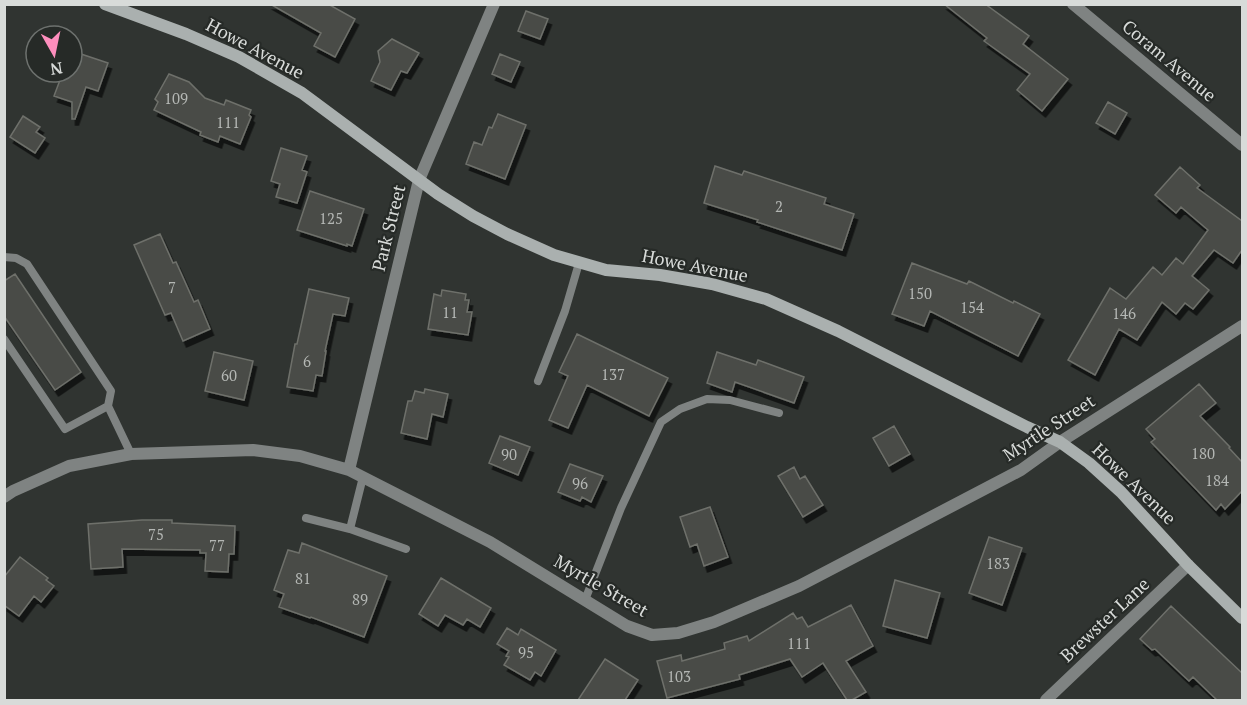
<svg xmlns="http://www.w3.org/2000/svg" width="1247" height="705" viewBox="0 0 1247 705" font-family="'PT Serif',serif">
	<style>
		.building { fill: #494b46; stroke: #6e706b; stroke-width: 1.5; filter: url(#shadow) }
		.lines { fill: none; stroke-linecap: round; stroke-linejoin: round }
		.service { stroke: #7f8382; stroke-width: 8 }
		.minor { stroke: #7f8382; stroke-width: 12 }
		.tertiary { stroke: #7f8382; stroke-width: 12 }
		.secondary { stroke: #aab0af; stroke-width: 12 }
		.labels { text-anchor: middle; stroke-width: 4.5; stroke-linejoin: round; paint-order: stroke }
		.number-label { font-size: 15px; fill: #b4b7b4 }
		.street-label { font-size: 18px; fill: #d8dbd9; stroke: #262a27 }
	</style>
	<defs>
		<filter id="shadow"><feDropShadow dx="3.5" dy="6" stdDeviation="0" flood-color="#0009"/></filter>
	</defs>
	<rect width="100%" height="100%" fill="#303431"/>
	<path class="building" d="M 270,4 L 328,4 L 355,19 L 335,57 L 314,46 L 321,33 Z
		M 944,4 L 985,4 L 1029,36 L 1023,44 L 1068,79 L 1042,111 L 1017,90 L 1030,74 L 984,41 L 987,38 Z
		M 526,11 L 548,19 L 540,39 L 518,31 Z
		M 392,39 L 419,53 L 407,73 L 401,71 L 391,90 L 371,81 L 380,62 L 378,51 Z
		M 72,51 L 108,63 L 98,91 L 86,87 L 75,119 L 72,119 L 72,102 L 54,96 L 63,72 L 72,72 Z
		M 500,54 L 520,62 L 511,82 L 492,74 Z
		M 169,74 L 189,82 L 205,98 L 224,105 L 226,100 L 251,110 L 249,115 L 251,117 L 240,144 L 220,136 L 218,142 L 200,135 L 201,132 L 154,110 L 158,102 L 155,99 Z
		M 1108,102 L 1127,113 L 1115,134 L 1096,123 Z
		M 498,114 L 526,125 L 505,179 L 466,164 L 474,142 L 482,145 L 489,127 L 492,128 Z
		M 23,116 L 40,127 L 36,132 L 45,138 L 35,153 L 10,137 Z
		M 281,148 L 307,156 L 302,170 L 307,172 L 297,203 L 276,197 L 280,184 L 271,181 Z
		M 715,166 L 742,175 L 744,171 L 826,198 L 824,204 L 854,214 L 842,250 L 757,222 L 758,220 L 704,203 Z
		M 1180,167 L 1200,185 L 1197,188 L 1242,221 L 1242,250 L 1233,263 L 1214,250 L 1192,276 L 1209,290 L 1193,309 L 1185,303 L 1176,314 L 1162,302 L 1137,340 L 1119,329 L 1095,375 L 1068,360 L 1110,288 L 1126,299 L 1153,267 L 1162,275 L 1176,258 L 1183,264 L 1208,230 L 1181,207 L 1176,213 L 1155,195 Z
		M 310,191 L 364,209 L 352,246 L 347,244 L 347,246 L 297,230 Z
		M 160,234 L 173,263 L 176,262 L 194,302 L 198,300 L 210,329 L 183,341 L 171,313 L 165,315 L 134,245 Z
		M 912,263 L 967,284 L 969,281 L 1013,303 L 1014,301 L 1040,314 L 1018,356 L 930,311 L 924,326 L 892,314 Z
		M 15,274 L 81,372 L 55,390 L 4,316 L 4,281 Z
		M 309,289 L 349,298 L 345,316 L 333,314 L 325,351 L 326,351 L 322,376 L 316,375 L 313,391 L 287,387 L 295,344 L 297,344 Z
		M 442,290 L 466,294 L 465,300 L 469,300 L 467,312 L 472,312 L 468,335 L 428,329 L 434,294 L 441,296 Z
		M 577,334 L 668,378 L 649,416 L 587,385 L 568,428 L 549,420 L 568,376 L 559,372 Z
		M 214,352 L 253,361 L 244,400 L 205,391 Z
		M 717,352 L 756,365 L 758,360 L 804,377 L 794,403 L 735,382 L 732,392 L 707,383 Z
		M 1199,384 L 1216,403 L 1200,416 L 1230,447 L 1229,448 L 1242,462 L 1242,491 L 1225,509 L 1221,504 L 1216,510 L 1151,442 L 1155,439 L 1146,429 Z
		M 425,389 L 448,394 L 443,417 L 432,414 L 427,439 L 401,433 L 408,401 L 412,401 L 415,391 L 424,393 Z
		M 894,426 L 910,454 L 889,466 L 873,438 Z
		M 500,436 L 530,447 L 518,475 L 489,463 Z
		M 570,464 L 603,476 L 591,502 L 582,497 L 580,501 L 558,492 Z
		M 794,467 L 800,479 L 805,476 L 823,505 L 803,517 L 778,476 Z
		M 710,507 L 728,557 L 704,566 L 697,544 L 690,547 L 680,517 Z
		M 142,520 L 172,520 L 172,523 L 235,526 L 234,554 L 229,554 L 228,572 L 205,571 L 206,553 L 200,553 L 200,550 L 122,549 L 123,567 L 91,569 L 88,524 Z
		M 989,537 L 1022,548 L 1002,605 L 969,593 Z
		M 302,543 L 387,576 L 364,637 L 311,617 L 310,618 L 279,607 L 284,594 L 274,590 L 288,550 L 299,553 Z
		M 20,557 L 48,578 L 46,580 L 54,586 L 41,602 L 34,596 L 19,616 L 4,605 L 4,577 Z
		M 441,578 L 491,608 L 480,627 L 467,619 L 463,625 L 445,615 L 438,626 L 419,614 Z
		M 895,580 L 940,593 L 927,638 L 883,626 Z
		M 851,605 L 873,646 L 846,661 L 866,692 L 852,700 L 847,700 L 823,663 L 802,677 L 790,659 L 739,675 L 740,679 L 667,698 L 657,661 L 681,655 L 682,661 L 725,649 L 724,643 L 747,636 L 749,641 L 793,613 L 797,619 L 802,617 L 808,627 Z
		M 1171,606 L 1242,673 L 1242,700 L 1217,700 L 1193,677 L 1189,681 L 1155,649 L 1152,650 L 1140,639 Z
		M 507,628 L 518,635 L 521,629 L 556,650 L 541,676 L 535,672 L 530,680 L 504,665 L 509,657 L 506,656 L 509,651 L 497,644 Z
		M 605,659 L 638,680 L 625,700 L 578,700 Z"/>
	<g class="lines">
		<path class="service" d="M 4,257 L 16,258 L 27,264 L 111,391 L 108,406 L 131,454
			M 4,339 L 65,429 L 108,406
			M 538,381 L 565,311 L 579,263
			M 306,518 L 350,529 L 363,477
			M 350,529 L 406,549
			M 585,600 L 621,508 L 661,422 L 680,409 L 707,399 L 730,400 L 779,413"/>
		<path class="minor" d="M 349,470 L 419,180 L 494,4
			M 4,497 L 13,491 L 69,466 L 131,454 L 253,450 L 300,456 L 349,470 L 490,542 L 627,626 L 652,635 L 678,633 L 714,622 L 799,586 L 1021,470 L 1060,442
			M 1046,700 L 1188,565"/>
		<path class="tertiary" d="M 1073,4 L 1242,145
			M 1060,442 L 1242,326"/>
		<path class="secondary" d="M 105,4 L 186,34 L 239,57 L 302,93 L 438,194 L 473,216 L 507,234 L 554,255 L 606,270 L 660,275 L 712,284 L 766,299 L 838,331 L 1027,427 L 1060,442 L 1089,463 L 1121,492 L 1188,565 L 1242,618"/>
	</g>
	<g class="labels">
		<g class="number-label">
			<text x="176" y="104">109</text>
			<text x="228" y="128">111</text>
			<text x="779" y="212">2</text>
			<text x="331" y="224">125</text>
			<text x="172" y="293">7</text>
			<text x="920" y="299">150</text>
			<text x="972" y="313">154</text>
			<text x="450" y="318">11</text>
			<text x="1124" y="319">146</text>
			<text x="307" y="367">6</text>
			<text x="613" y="380">137</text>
			<text x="229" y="381">60</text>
			<text x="1203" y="459">180</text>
			<text x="509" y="460">90</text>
			<text x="1217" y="486">184</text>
			<text x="580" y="489">96</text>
			<text x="156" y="540">75</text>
			<text x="217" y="551">77</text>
			<text x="998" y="569">183</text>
			<text x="303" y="584">81</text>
			<text x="360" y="605">89</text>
			<text x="799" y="649">111</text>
			<text x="526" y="658">95</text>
			<text x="679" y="682">103</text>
		</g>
		<g class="street-label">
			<text transform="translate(255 49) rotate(28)" y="6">Howe Avenue</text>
			<text transform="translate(1169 61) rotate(40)" y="6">Coram Avenue</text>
			<text transform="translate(389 228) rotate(-76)" y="6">Park Street</text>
			<text transform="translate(695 266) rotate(11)" y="6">Howe Avenue</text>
			<text transform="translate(1049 428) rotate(-33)" y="6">Myrtle Street</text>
			<text transform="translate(1134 484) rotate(44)" y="6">Howe Avenue</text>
			<text transform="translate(601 586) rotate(30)" y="6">Myrtle Street</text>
			<text transform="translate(1105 620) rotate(-43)" y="6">Brewster Lane</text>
		</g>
	</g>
	<rect width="1247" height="705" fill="none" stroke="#d8dbd9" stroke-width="12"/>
	<g transform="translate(54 54) rotate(171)"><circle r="28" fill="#262a27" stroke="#6d716e" stroke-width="1.5"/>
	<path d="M0-4.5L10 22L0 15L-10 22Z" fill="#fe8ebd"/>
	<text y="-9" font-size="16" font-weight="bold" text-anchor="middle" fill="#d8dbd9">N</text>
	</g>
</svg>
